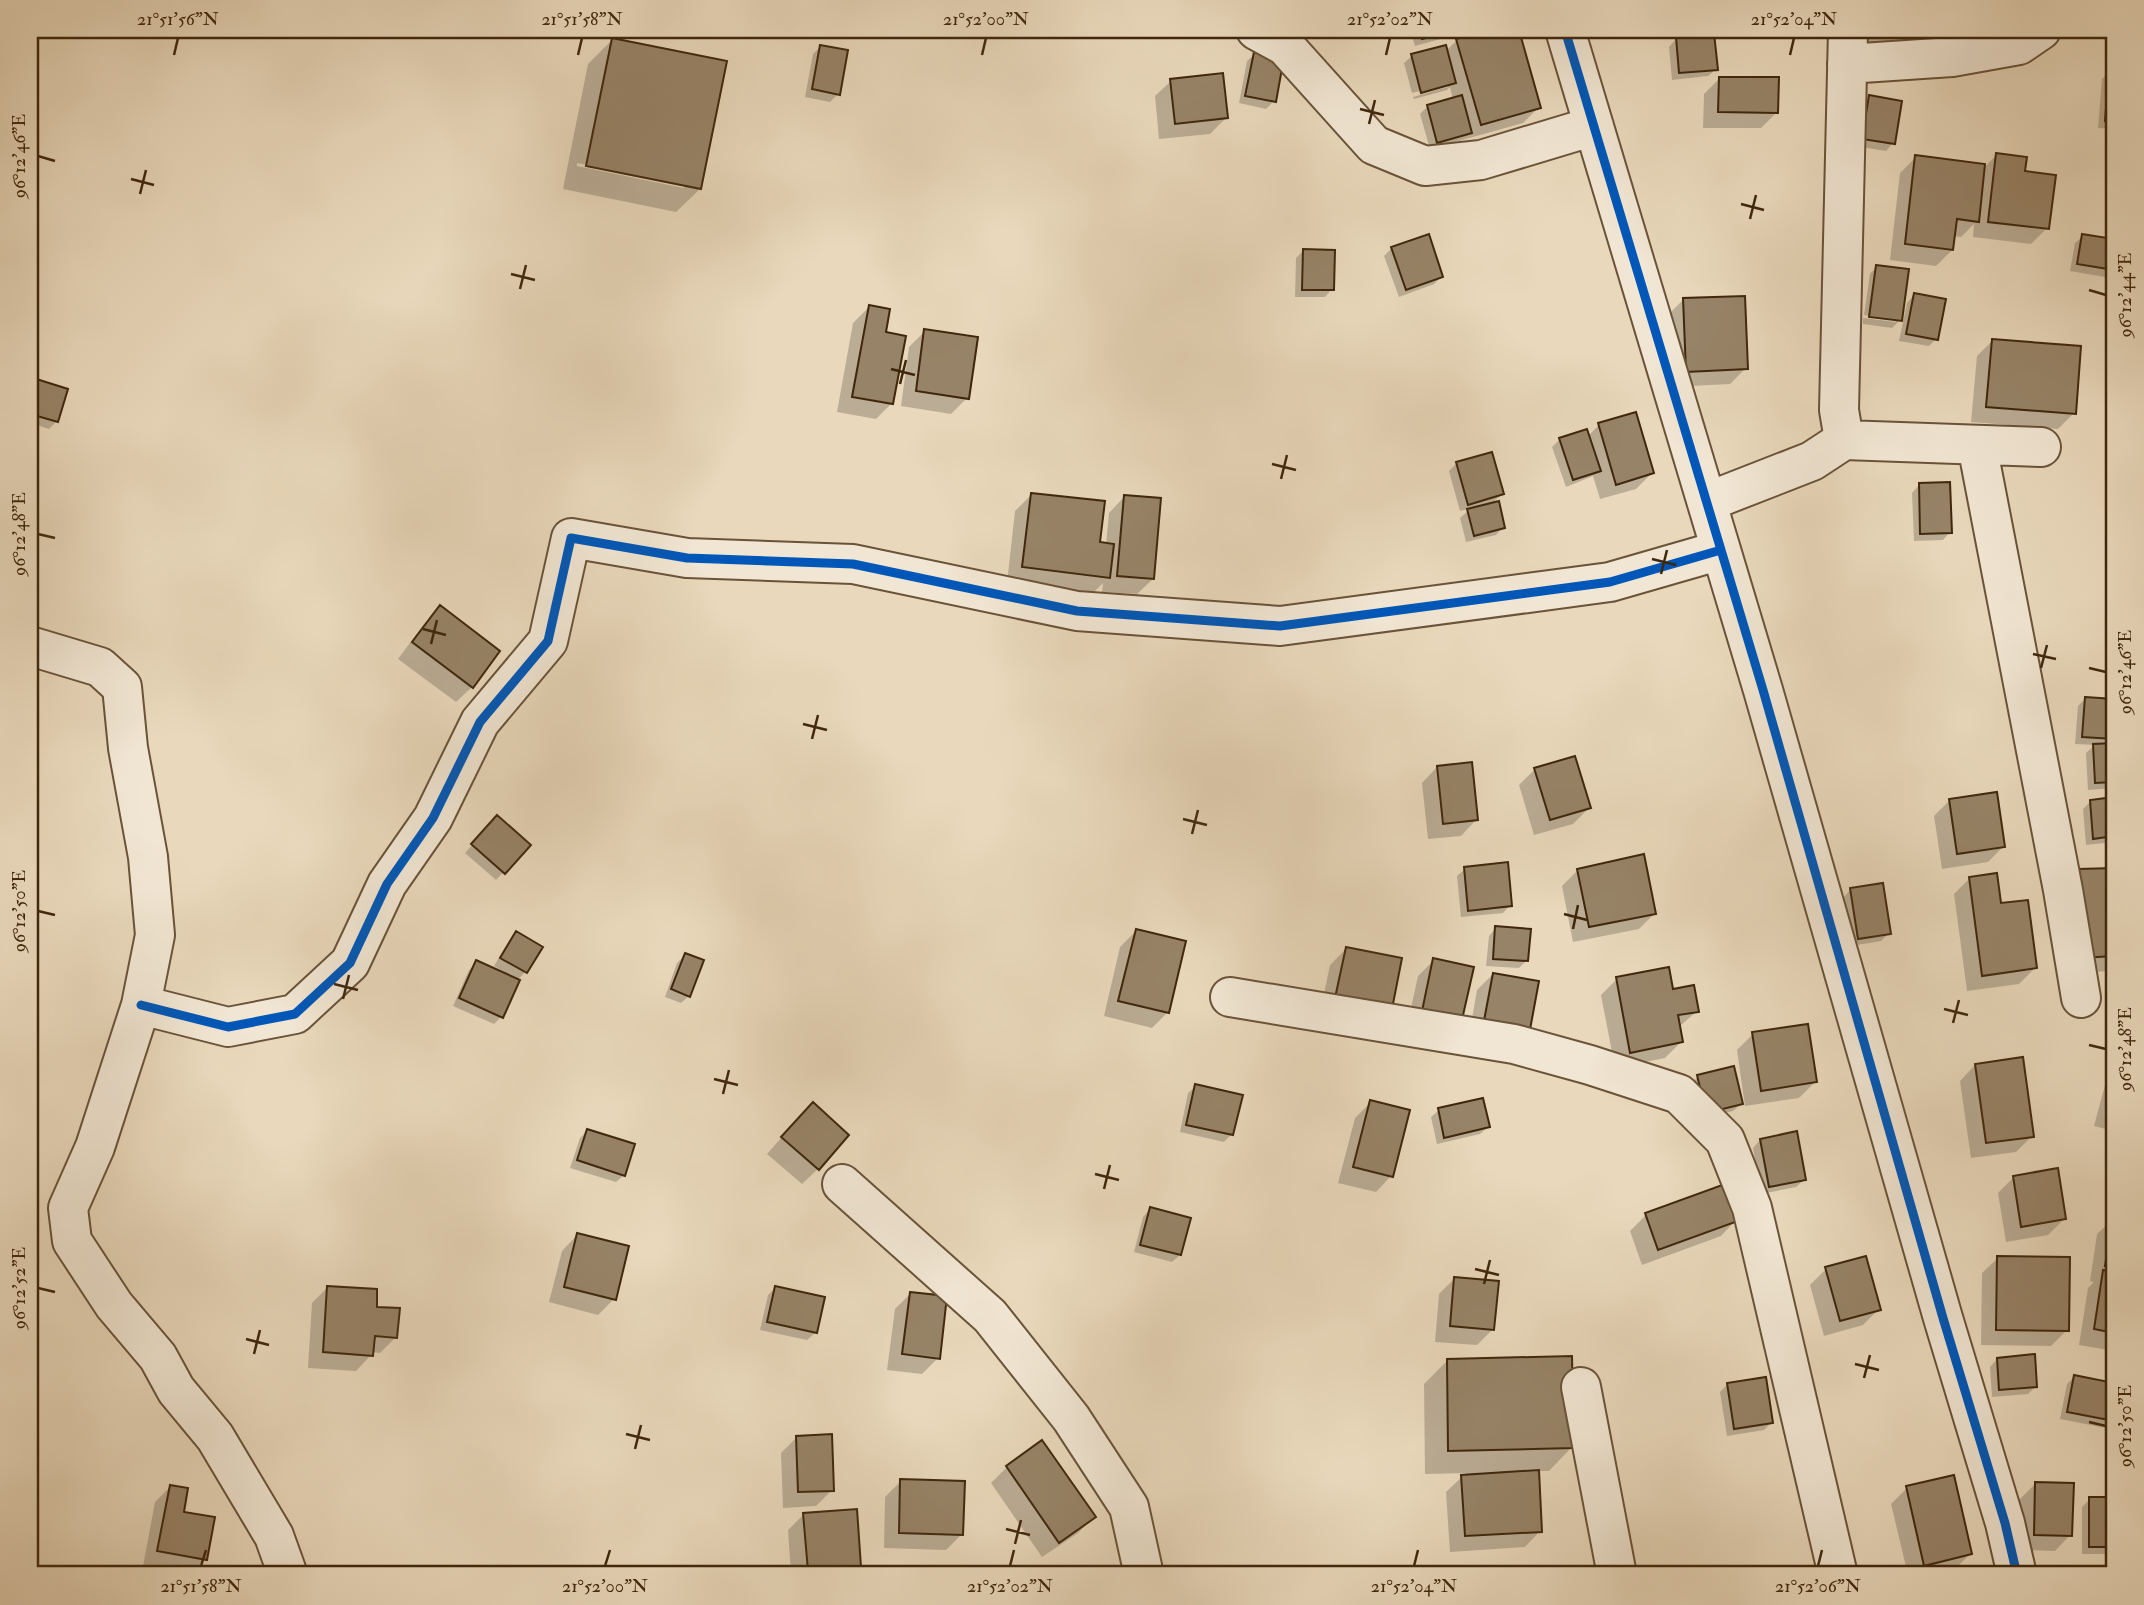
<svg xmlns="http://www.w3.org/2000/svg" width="2144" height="1605" viewBox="0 0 2144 1605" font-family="'IM FELL Double Pica',serif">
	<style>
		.shadow { fill: #0003; fill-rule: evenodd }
		.building { fill: #978367; stroke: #3f270c; stroke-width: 2 }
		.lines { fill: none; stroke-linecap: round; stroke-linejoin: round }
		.minor-casing { stroke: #6a5338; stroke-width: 42 }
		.minor { stroke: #f1e6d3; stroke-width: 38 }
		.cycleway-casing { stroke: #f1e6d3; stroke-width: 13 }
		.cycleway { stroke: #0057b8; stroke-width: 9 }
		.ticks { fill: none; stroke: #3f270c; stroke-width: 2.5 }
		.neatline { fill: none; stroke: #3f270c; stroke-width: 2.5 }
		.ticks-label { font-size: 18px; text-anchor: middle; fill: #3f270c }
	</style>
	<rect width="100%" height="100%" fill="#e9d8bb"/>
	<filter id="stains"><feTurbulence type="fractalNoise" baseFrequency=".00286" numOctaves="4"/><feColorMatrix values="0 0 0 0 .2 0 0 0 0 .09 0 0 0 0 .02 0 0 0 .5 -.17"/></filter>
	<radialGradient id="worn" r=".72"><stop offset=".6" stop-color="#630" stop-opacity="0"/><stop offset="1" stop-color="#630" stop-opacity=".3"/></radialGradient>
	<path class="shadow" d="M 1410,30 L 1460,30 L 1455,35 L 1415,46 Z
		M 1493,30 L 1517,30 L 1539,107 L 1523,123 L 1430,149 L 1420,114 L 1428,106 L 1453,100 L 1450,87 L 1447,90 L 1414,99 L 1413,97 L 1448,87 L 1448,84 L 1412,93 L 1404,63 L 1412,56 L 1446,51 L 1457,40 Z
		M 1849,30 L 1941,30 L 1938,41 L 1922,57 L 1846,41 Z
		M 1676,39 L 1716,69 L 1708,76 L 1672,80 L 1669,47 Z
		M 612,40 L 700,189 L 676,212 L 563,189 L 588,64 ZM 577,163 L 684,184 L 684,188 L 577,166 Z
		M 821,46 L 838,94 L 830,102 L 805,97 L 813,54 Z
		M 1255,54 L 1274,101 L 1266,109 L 1239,103 L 1247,61 Z
		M 2110,71 L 2114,71 L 2114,129 L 2098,128 L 2102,79 Z
		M 1720,78 L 1777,112 L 1761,128 L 1703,128 L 1704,94 Z
		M 1171,81 L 1226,118 L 1210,134 L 1159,139 L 1155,96 Z
		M 1870,97 L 1893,143 L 1886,151 L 1855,146 L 1862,105 Z
		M 1996,155 L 2047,228 L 2031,244 L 1973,237 L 1974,224 L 1961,237 L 1953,236 L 1952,250 L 1936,266 L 1890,260 L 1900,173 L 1916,157 L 1986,166 Z
		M 2083,236 L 2114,241 L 2113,269 L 2105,277 L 2070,271 L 2075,243 Z
		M 1392,248 L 1441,277 L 1434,284 L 1399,297 L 1384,256 Z
		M 1304,250 L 1332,289 L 1325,297 L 1295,297 L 1296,258 Z
		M 1877,266 L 1900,320 L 1892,328 L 1863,324 L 1863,318 L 1896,322 L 1896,319 L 1864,315 L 1870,274 Z
		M 1914,295 L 1936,339 L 1929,346 L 1899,341 L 1907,303 Z
		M 1684,299 L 1746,368 L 1730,384 L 1671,387 L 1668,315 Z
		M 869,307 L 884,333 L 892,403 L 876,419 L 837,412 L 853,323 Z
		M 925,331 L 967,398 L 951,414 L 901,406 L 909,347 Z
		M 1992,341 L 2074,413 L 2058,429 L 1971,422 L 1977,356 Z
		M 30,379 L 66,390 L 57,421 L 49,429 L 30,423 Z
		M 1599,425 L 1652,473 L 1636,489 L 1600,499 L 1593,476 L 1566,487 L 1552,447 L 1560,439 L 1588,436 Z
		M 1457,463 L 1502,494 L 1490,505 L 1503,527 L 1496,535 L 1466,542 L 1460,518 L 1471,508 L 1460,511 L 1449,471 Z
		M 1919,485 L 1950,532 L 1943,540 L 1914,541 L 1912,493 Z
		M 1031,495 L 1098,544 L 1106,545 L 1109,513 L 1124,497 L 1153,579 L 1137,594 L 1102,592 L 1103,583 L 1093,593 L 1007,583 L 1015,511 Z
		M 440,608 L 472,687 L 456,702 L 398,659 L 424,624 Z
		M 2086,698 L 2114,701 L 2114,741 L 2111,745 L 2114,745 L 2114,788 L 2088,790 L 2086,753 L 2095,745 L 2075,744 L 2078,706 Z
		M 1437,767 L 1476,820 L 1461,836 L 1428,839 L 1422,783 Z
		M 1535,769 L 1589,808 L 1573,824 L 1534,835 L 1519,785 Z
		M 2114,799 L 2114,842 L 2086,845 L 2083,809 L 2091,801 Z
		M 1950,800 L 2003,847 L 1988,862 L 1942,869 L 1934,816 Z
		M 490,825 L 528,846 L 496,880 L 465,853 Z
		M 1465,869 L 1510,905 L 1503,913 L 1461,917 L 1457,876 Z
		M 2114,869 L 2114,971 L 2066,973 L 2079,870 Z
		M 1578,870 L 1655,913 L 1639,929 L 1573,942 L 1562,886 Z
		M 1970,878 L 1999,905 L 2035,968 L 2019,984 L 1967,991 L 1954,894 Z
		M 1850,890 L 1889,933 L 1881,941 L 1851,946 L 1843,898 Z
		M 1496,928 L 1527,960 L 1519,968 L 1486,966 L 1489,936 Z
		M 1136,931 L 1168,1012 L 1152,1028 L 1104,1016 L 1120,947 Z
		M 516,934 L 540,947 L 525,972 L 517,981 L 501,1017 L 494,1024 L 453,1006 L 469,970 L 477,962 L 505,975 L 506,973 L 494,966 L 509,941 Z
		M 1346,949 L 1400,960 L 1320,1013 L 1330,965 Z
		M 685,955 L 689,996 L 681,1003 L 665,997 L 677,963 Z
		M 1434,960 L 1472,968 L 1406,1031 L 1418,976 Z
		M 1493,974 L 1537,983 L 1468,1042 L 1477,990 Z
		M 1617,979 L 1672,991 L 1697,1011 L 1679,1027 L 1681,1042 L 1665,1058 L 1615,1068 L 1601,995 Z
		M 1753,1034 L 1815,1082 L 1799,1098 L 1745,1106 L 1737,1050 Z
		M 1975,1065 L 2032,1136 L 2016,1152 L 1971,1158 L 1960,1081 Z
		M 2114,1065 L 2114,1131 L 2094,1126 L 2109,1070 Z
		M 1698,1077 L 1741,1104 L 1733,1111 L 1698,1119 L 1690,1084 Z
		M 1196,1086 L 1232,1134 L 1224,1142 L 1180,1132 L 1188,1093 Z
		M 1371,1102 L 1391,1176 L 1376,1192 L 1338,1183 L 1355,1118 Z
		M 1439,1110 L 1488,1127 L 1480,1134 L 1437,1144 L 1431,1117 Z
		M 797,1120 L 818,1169 L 802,1184 L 767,1154 Z
		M 587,1131 L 624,1175 L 616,1182 L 570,1168 L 580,1138 Z
		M 1760,1140 L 1804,1180 L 1796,1187 L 1761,1194 L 1753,1148 Z
		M 2014,1177 L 2064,1219 L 2048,1235 L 2006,1242 L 1998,1193 Z
		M 1150,1209 L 1180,1255 L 1172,1262 L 1134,1252 L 1143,1217 Z
		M 1646,1215 L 1736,1220 L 1721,1236 L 1642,1265 L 1630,1231 Z
		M 2113,1219 L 2114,1219 L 2114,1351 L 2079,1345 L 2088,1288 L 2094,1282 L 2090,1281 L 2097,1234 Z
		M 577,1235 L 614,1299 L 598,1315 L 549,1302 L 562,1251 Z
		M 1998,1258 L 2067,1330 L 2051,1346 L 1981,1345 L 1982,1273 Z
		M 1826,1269 L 1879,1309 L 1863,1325 L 1824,1336 L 1810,1285 Z
		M 1455,1278 L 1493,1329 L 1477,1345 L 1435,1342 L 1439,1294 Z
		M 328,1287 L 375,1308 L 396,1337 L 380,1353 L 372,1352 L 371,1355 L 356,1371 L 308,1368 L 312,1303 Z
		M 775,1288 L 823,1298 L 815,1333 L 807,1340 L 760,1330 L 768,1295 Z
		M 911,1293 L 938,1358 L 922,1374 L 887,1370 L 895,1309 Z
		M 1997,1359 L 2036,1386 L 2028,1394 L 1992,1397 L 1990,1367 Z
		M 1447,1361 L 1572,1447 L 1549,1471 L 1537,1471 L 1540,1531 L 1525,1547 L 1450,1552 L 1446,1492 L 1466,1473 L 1425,1474 L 1424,1384 Z
		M 2074,1377 L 2114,1384 L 2114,1417 L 2106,1428 L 2060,1419 L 2067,1384 Z
		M 1728,1384 L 1771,1423 L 1764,1430 L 1727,1436 L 1720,1392 Z
		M 797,1437 L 832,1490 L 816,1506 L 783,1508 L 781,1453 Z
		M 1007,1467 L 1094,1517 L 1078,1533 L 1042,1557 L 991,1483 Z
		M 901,1481 L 962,1534 L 946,1550 L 884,1548 L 885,1497 Z
		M 2035,1484 L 2070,1535 L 2055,1551 L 2019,1550 L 2019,1500 Z
		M 171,1486 L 205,1559 L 189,1575 L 143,1566 L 155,1502 Z
		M 1907,1488 L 1970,1554 L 1954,1570 L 1930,1575 L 1908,1575 L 1891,1504 Z
		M 2090,1499 L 2114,1499 L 2114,1551 L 2112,1554 L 2082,1554 L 2082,1507 Z
		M 804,1514 L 859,1566 L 850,1575 L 791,1575 L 788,1530 Z"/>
	<path class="building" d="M 1419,30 L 1458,30 L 1422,39 Z
		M 1487,30 L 1519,30 L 1541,108 L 1481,125 L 1456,39 Z
		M 1882,30 L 1943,30 L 1940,42 Z
		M 1714,33 L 1718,70 L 1679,73 L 1676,37 Z
		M 612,38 L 727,61 L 701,189 L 586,166 Z
		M 820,45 L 848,50 L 840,95 L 812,89 Z
		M 1446,45 L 1456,83 L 1421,93 L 1411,54 Z
		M 1254,52 L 1284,57 L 1276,102 L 1245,96 Z
		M 2109,69 L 2114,70 L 2114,122 L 2105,121 Z
		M 1223,73 L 1228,118 L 1175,124 L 1170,79 Z
		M 1719,77 L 1779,77 L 1778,113 L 1718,112 Z
		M 1462,95 L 1472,133 L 1437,143 L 1427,105 Z
		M 1869,95 L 1902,101 L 1895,144 L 1862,139 Z
		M 1996,153 L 2027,157 L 2025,171 L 2056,175 L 2049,229 L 1988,222 Z
		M 1915,155 L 1985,164 L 1979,222 L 1957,219 L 1953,250 L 1905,244 Z
		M 1429,234 L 1443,277 L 1406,290 L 1391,247 Z
		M 2082,234 L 2114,239 L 2114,270 L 2077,264 Z
		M 1303,249 L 1335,250 L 1334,290 L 1302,290 Z
		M 1876,265 L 1909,269 L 1902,321 L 1869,317 Z
		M 1914,293 L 1946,299 L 1938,340 L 1906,334 Z
		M 1745,296 L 1748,369 L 1686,372 L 1683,298 Z
		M 869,305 L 890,309 L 886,332 L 906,336 L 893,404 L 852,397 Z
		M 924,329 L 978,337 L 969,399 L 916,391 Z
		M 1992,339 L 2081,346 L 2076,414 L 1986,407 Z
		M 30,377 L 68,389 L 58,422 L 30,414 Z
		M 1636,412 L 1654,473 L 1616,485 L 1598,423 Z
		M 1587,429 L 1601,471 L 1573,480 L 1559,438 Z
		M 1492,452 L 1504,494 L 1468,505 L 1456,462 Z
		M 1950,482 L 1952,533 L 1920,534 L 1919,483 Z
		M 1031,493 L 1105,501 L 1100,542 L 1114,544 L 1110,578 L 1022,567 Z
		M 1124,495 L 1161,498 L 1154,579 L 1117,576 Z
		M 1499,501 L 1505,528 L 1474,536 L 1467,509 Z
		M 440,605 L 500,651 L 473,688 L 412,642 Z
		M 2085,697 L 2114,699 L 2114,739 L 2082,737 Z
		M 2114,743 L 2114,782 L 2095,783 L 2093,744 Z
		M 1575,756 L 1591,808 L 1550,820 L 1534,768 Z
		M 1472,762 L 1478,820 L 1443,824 L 1437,766 Z
		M 1997,792 L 2005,847 L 1957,854 L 1949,799 Z
		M 2114,797 L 2114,836 L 2093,839 L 2090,800 Z
		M 497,815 L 531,845 L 505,874 L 471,844 Z
		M 1644,854 L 1656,914 L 1589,927 L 1577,869 Z
		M 1508,862 L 1512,906 L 1468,911 L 1464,867 Z
		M 2114,868 L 2114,956 L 2081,958 L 2078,869 Z
		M 1997,873 L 2001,903 L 2028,900 L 2037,968 L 1982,976 L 1969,877 Z
		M 1883,883 L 1891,934 L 1858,939 L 1850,888 Z
		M 1495,926 L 1531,929 L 1528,961 L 1493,959 Z
		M 1136,929 L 1186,941 L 1169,1013 L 1118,1001 Z
		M 516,931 L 543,947 L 527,973 L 500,958 Z
		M 1346,947 L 1402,958 L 1392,1009 L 1335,998 Z
		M 685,953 L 704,960 L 690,997 L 671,989 Z
		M 1433,958 L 1474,967 L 1461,1024 L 1421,1016 Z
		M 476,960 L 520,980 L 503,1018 L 459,998 Z
		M 1669,967 L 1673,989 L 1694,985 L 1699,1012 L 1678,1015 L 1683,1042 L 1630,1053 L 1616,977 Z
		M 1493,973 L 1539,981 L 1529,1035 L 1483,1026 Z
		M 1808,1024 L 1817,1082 L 1761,1091 L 1752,1032 Z
		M 2023,1057 L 2034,1137 L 1986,1143 L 1975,1064 Z
		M 1734,1066 L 1743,1104 L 1706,1113 L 1697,1075 Z
		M 1195,1084 L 1243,1095 L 1233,1135 L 1186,1125 Z
		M 2114,1091 L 2114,1111 L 2109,1110 Z
		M 1483,1098 L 1490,1127 L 1444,1138 L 1438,1108 Z
		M 1370,1100 L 1410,1110 L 1393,1177 L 1353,1167 Z
		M 813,1102 L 849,1135 L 819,1170 L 781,1137 Z
		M 587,1129 L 635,1144 L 625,1176 L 577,1160 Z
		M 1797,1131 L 1806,1180 L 1769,1187 L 1760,1139 Z
		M 2058,1168 L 2066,1219 L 2021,1227 L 2013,1176 Z
		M 1725,1184 L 1738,1221 L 1658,1250 L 1645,1213 Z
		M 1150,1207 L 1191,1218 L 1181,1255 L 1140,1245 Z
		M 2112,1217 L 2114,1217 L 2114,1267 L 2105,1266 Z
		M 577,1233 L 629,1246 L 616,1300 L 564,1287 Z
		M 1866,1256 L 1881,1310 L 1840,1321 L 1825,1267 Z
		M 1997,1256 L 2070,1257 L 2069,1331 L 1996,1330 Z
		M 2103,1270 L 2114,1272 L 2114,1333 L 2094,1329 Z
		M 1454,1277 L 1499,1281 L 1494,1330 L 1450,1326 Z
		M 327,1286 L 377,1289 L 377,1307 L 400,1308 L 397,1338 L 375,1336 L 373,1356 L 323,1352 Z
		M 775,1286 L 825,1297 L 817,1333 L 767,1322 Z
		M 910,1292 L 947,1296 L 940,1359 L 902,1354 Z
		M 2035,1354 L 2037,1387 L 1999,1390 L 1997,1358 Z
		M 1572,1356 L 1574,1448 L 1448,1451 L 1447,1359 Z
		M 2074,1375 L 2114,1383 L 2114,1421 L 2067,1412 Z
		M 1766,1377 L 1773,1423 L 1734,1429 L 1727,1383 Z
		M 832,1434 L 834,1491 L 798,1492 L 796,1436 Z
		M 1042,1440 L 1096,1517 L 1059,1543 L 1006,1466 Z
		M 1539,1470 L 1542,1532 L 1465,1536 L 1461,1475 Z
		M 1954,1475 L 1972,1554 L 1924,1566 L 1906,1486 Z
		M 900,1479 L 965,1481 L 963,1535 L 899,1533 Z
		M 2035,1482 L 2074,1483 L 2072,1536 L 2034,1535 Z
		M 170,1485 L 188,1488 L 184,1512 L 215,1517 L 207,1560 L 157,1551 Z
		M 2089,1497 L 2114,1497 L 2114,1547 L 2089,1547 Z
		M 857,1509 L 861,1567 L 808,1571 L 803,1513 Z"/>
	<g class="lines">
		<g class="minor-casing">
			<path id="minor" d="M 1256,30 L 1285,46 L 1374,145 L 1425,166 L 1481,160 L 1594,126
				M 1565,30 L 1763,690 L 1943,1318 L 2005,1523 L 2017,1575
				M 1847,64 L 1952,57 L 2019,45 L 2041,30
				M 1844,440 L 2041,447
				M 1977,445 L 2063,890 L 2081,998
				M 1707,502 L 1812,461 L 1844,440 L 1839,410 L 1848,30
				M 30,646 L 100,667 L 122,687 L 128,748 L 148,857 L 155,935 L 141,1005 L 95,1147 L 68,1208 L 72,1241 L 114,1305 L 158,1357 L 176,1390 L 215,1437 L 274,1536 L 288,1575
				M 1230,997 L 1514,1044 L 1590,1065 L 1679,1094 L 1725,1140 L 1752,1208 L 1838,1575
				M 141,1005 L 228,1027 L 295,1014 L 350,963 L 387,884 L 433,818 L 480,722 L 548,641 L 571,538 L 687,558 L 853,564 L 1077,611 L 1280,626 L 1610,582 L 1721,550
				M 842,1184 L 990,1316 L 1071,1418 L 1129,1507 L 1144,1575
				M 1581,1387 L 1617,1575"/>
		</g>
		<use href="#minor" class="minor"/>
		<g class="cycleway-casing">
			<path id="cycleway" d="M 1565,30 L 1763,690 L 1943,1318 L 2005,1523 L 2017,1575
				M 141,1005 L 228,1027 L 295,1014 L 350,963 L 387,884 L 433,818 L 480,722 L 548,641 L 571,538 L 687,558 L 853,564 L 1077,611 L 1280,626 L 1610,582 L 1721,550"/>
		</g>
		<use href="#cycleway" class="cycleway"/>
	</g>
	<path class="ticks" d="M 174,55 L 178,38M 578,55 L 582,38M 982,55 L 986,38M 1386,55 L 1390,38M 1790,55 L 1794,38M 1360,109 L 1384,115M 1369,124 L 1375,100M 38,156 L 55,161M 131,179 L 154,185M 140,194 L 146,170M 1741,204 L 1764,210M 1750,219 L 1756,195M 511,274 L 535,280M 520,289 L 526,265M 2089,290 L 2106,295M 891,369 L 915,375M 900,384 L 906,360M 1272,464 L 1296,470M 1281,479 L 1287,455M 38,534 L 55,538M 1652,559 L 1676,565M 1661,574 L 1667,550M 423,629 L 446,635M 431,644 L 437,620M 2033,654 L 2056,659M 2041,668 L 2047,645M 2089,668 L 2106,672M 803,724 L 827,730M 812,739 L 818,715M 1183,819 L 1207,825M 1192,834 L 1198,810M 38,911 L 55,915M 1564,914 L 1587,920M 1573,929 L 1578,905M 334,984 L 358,990M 343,999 L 349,975M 1944,1009 L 1968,1015M 1953,1023 L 1959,1000M 2089,1045 L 2106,1049M 714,1079 L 738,1085M 723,1094 L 729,1070M 1095,1174 L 1119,1180M 1104,1189 L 1110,1165M 1475,1269 L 1499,1275M 1484,1284 L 1490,1260M 38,1288 L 55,1292M 246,1339 L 269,1345M 254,1354 L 260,1330M 1855,1364 L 1879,1370M 1864,1378 L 1870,1355M 2089,1422 L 2106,1426M 626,1434 L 650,1440M 635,1449 L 641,1425M 1006,1529 L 1030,1535M 1015,1544 L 1021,1520M 201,1566 L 206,1550M 605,1566 L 610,1550M 1010,1566 L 1014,1550M 1414,1566 L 1418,1550M 1818,1566 L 1822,1550"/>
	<rect width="2144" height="1605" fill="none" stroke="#e9d8bb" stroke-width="77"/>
	<rect x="38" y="38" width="2068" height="1528" class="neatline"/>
	<g class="ticks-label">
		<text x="178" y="25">21°51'56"N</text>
		<text x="582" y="25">21°51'58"N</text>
		<text x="986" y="25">21°52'00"N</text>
		<text x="1390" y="25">21°52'02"N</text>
		<text x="1794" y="25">21°52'04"N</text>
		<text transform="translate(19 156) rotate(-90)" y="6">96°12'46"E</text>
		<text transform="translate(2125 295) rotate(-90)" y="6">96°12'44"E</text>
		<text transform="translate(19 534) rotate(-90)" y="6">96°12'48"E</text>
		<text transform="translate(2125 672) rotate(-90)" y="6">96°12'46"E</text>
		<text transform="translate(19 911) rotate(-90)" y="6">96°12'50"E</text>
		<text transform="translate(2125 1049) rotate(-90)" y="6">96°12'48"E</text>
		<text transform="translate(19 1288) rotate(-90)" y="6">96°12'52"E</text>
		<text transform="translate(2125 1426) rotate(-90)" y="6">96°12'50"E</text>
		<text x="201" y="1592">21°51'58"N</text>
		<text x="605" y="1592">21°52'00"N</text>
		<text x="1010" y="1592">21°52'02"N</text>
		<text x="1414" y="1592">21°52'04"N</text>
		<text x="1818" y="1592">21°52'06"N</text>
	</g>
	<rect width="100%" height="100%" filter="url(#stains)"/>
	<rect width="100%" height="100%" fill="url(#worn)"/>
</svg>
